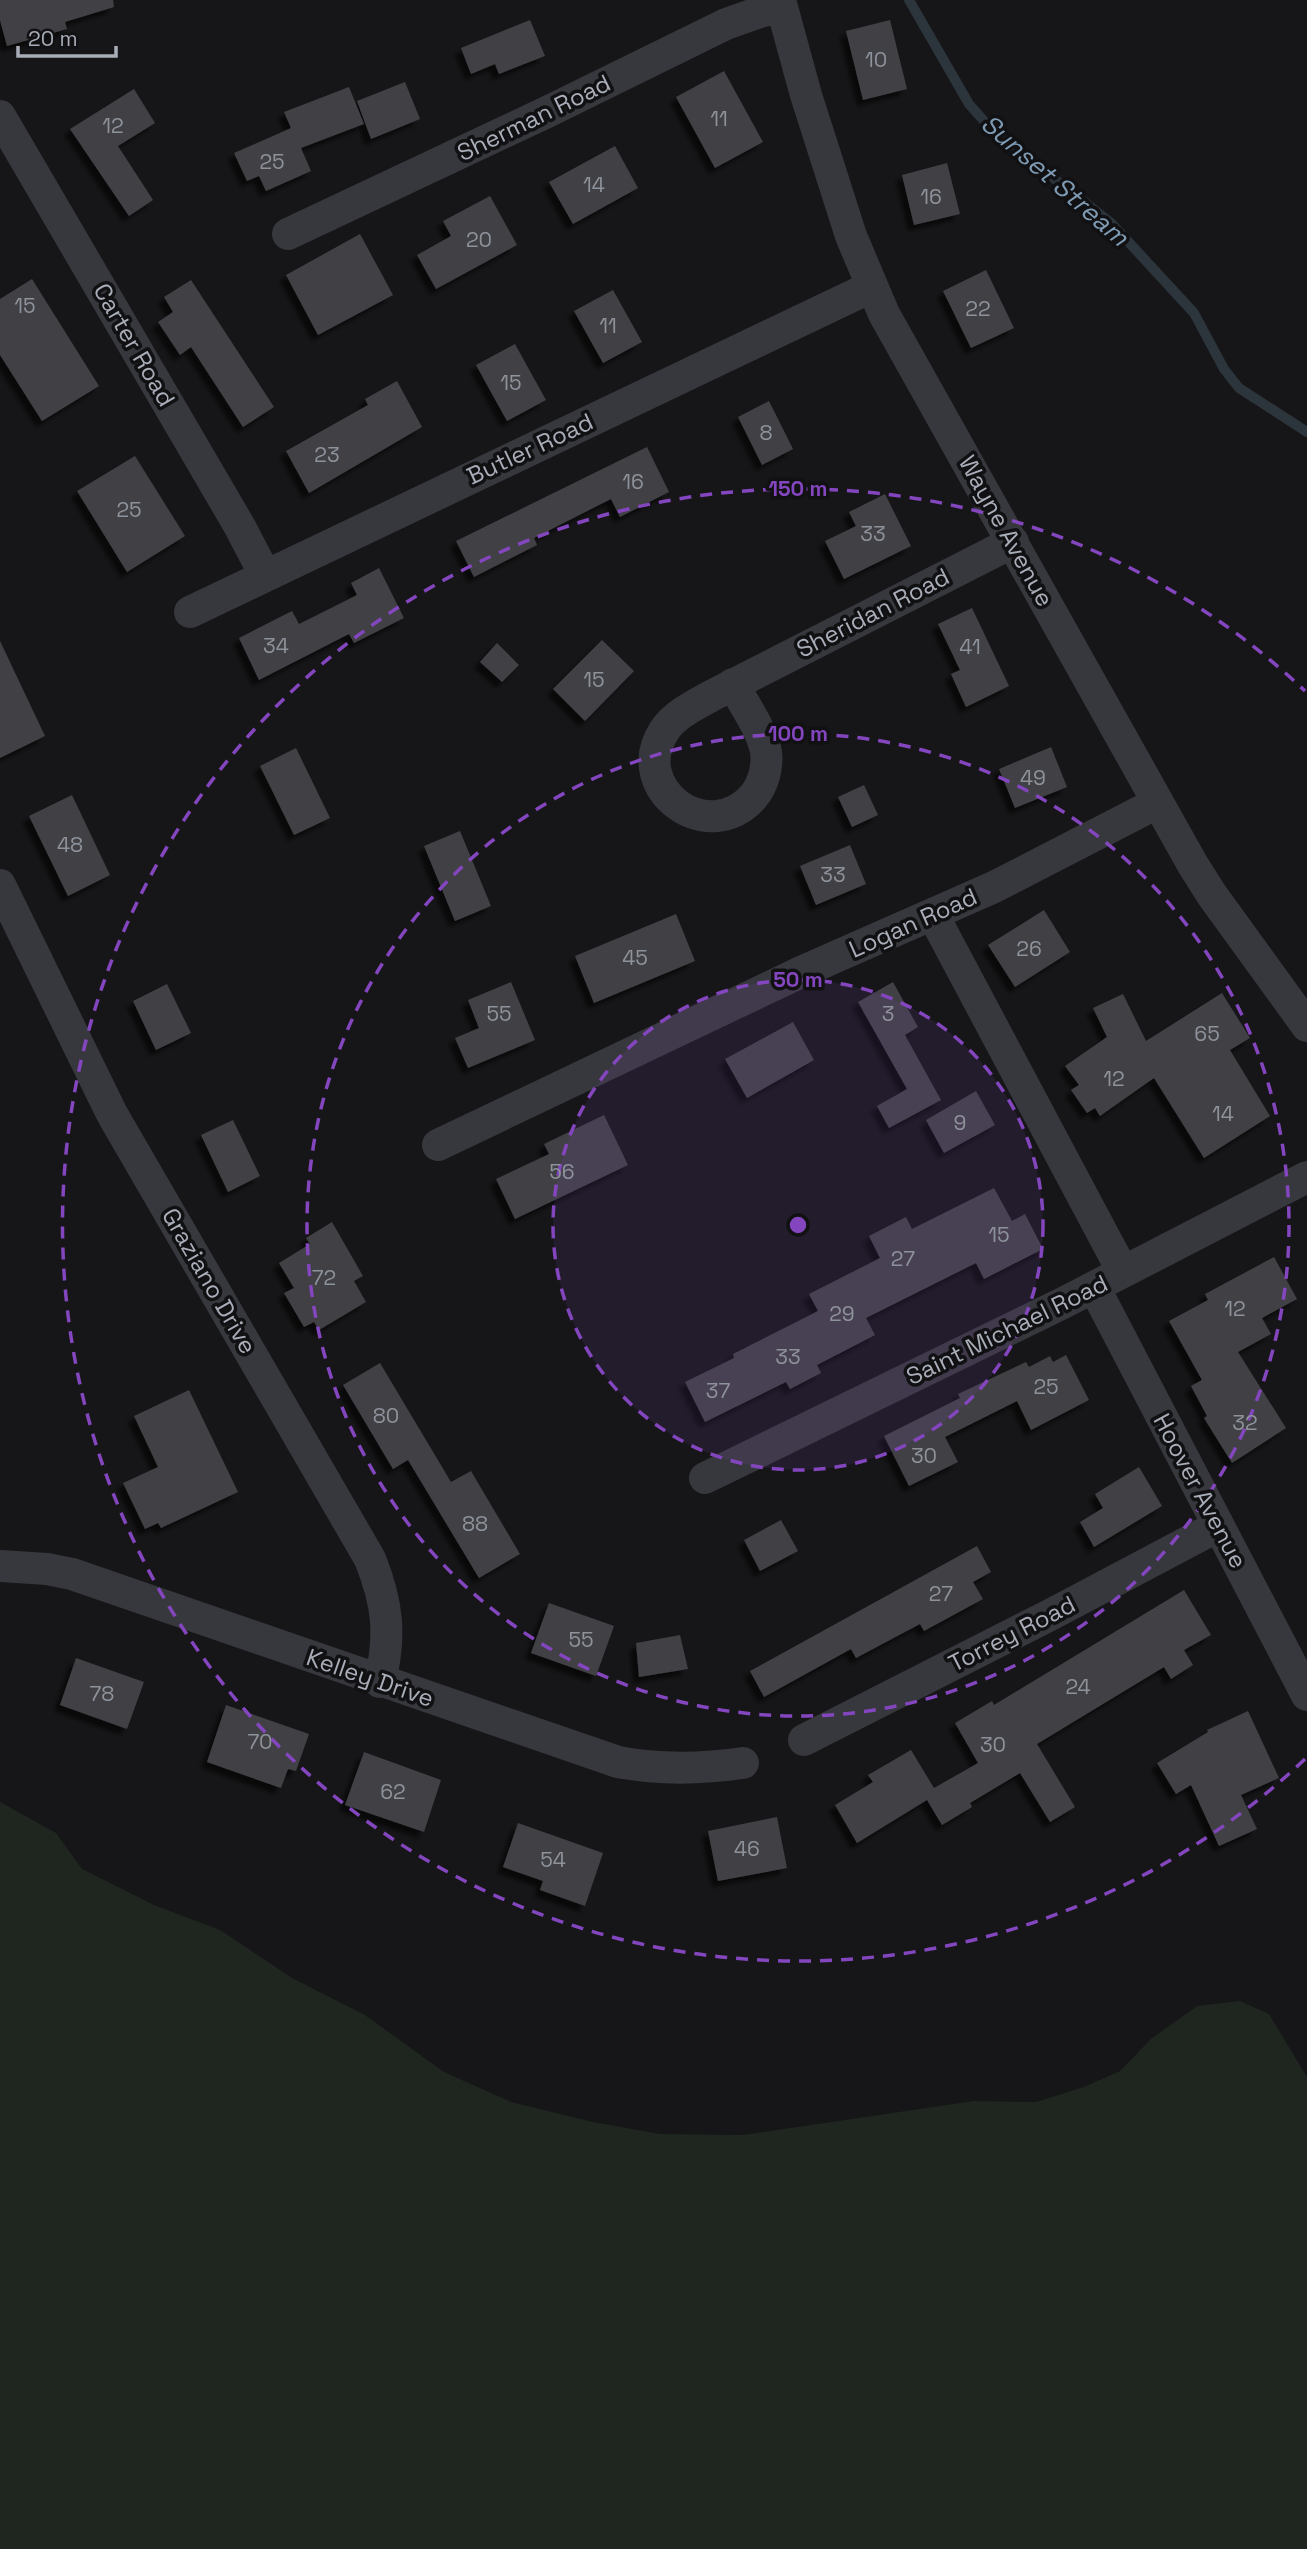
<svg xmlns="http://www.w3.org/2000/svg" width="1307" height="2549" viewBox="0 0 1307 2549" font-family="'Space Grotesk',sans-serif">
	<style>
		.green { fill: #1e261f }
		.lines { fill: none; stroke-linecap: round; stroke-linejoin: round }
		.stream { stroke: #2c353c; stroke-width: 10 }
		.building { fill: #404145; filter: url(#shadow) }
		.street { stroke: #37383d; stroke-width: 32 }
		.ring { fill: none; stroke: #8446be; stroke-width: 3.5; stroke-dasharray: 12 9 }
		.labels { text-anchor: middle; stroke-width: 7; stroke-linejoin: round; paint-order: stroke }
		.number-label { font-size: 21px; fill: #8e929b }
		.street-label { font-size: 24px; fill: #a8adb8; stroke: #111113 }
		.water-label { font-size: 26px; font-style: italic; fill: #7f9bb3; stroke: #111113 }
		.centre { fill: #8446be; stroke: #111113; stroke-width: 3.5 }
		.ring-label { font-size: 21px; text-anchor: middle; font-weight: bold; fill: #8446be; stroke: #111113; stroke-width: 7; stroke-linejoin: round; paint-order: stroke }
	</style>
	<defs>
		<filter id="shadow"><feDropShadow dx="-6" dy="6" stdDeviation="2" flood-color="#0009"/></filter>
	</defs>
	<rect width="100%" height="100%" fill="#161618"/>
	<path class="green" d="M 0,1802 L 56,1833 L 82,1869 L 154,1905 L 220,1930 L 292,1978 L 365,2015 L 444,2072 L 511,2102 L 593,2122 L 660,2134 L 743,2135 L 974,2101 L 1036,2102 L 1084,2087 L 1120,2071 L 1151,2039 L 1197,2006 L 1240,2001 L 1269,2014 L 1307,2077 L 1307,2549 L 0,2549 Z"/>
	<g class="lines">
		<path class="stream" d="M 909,0 L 969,104 L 991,129 L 1111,223 L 1194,313 L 1224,369 L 1239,388 L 1307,432"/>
	</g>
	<path class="building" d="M 0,0 L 113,0 L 114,7 L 65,22 L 67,29 L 7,46 L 0,20 Z
		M 530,20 L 545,56 L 499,74 L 495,64 L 471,74 L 461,48 Z
		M 890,20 L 907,89 L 863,100 L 846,31 Z
		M 724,71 L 763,142 L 715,168 L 676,97 Z
		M 405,82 L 420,119 L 371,139 L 357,101 Z
		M 349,87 L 364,124 L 301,148 L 311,171 L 266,191 L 259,176 L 247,181 L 234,153 L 291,128 L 284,112 Z
		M 134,89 L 155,123 L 118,146 L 153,200 L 129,216 L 70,129 Z
		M 615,146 L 638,188 L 573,224 L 549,182 Z
		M 947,163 L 960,214 L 914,225 L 902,175 Z
		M 490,196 L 517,245 L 436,289 L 417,255 L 451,236 L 443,221 Z
		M 360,234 L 393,295 L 318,335 L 286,275 Z
		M 986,270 L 1014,328 L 971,348 L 943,291 Z
		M 32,279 L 99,386 L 42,421 L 0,355 L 0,299 Z
		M 191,280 L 274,407 L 243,427 L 191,347 L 180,355 L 158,322 L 173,312 L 164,297 Z
		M 613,290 L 642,342 L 603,363 L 574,311 Z
		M 515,344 L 546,400 L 507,421 L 476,365 Z
		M 397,381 L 422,427 L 309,493 L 286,451 L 368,405 L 365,399 Z
		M 769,401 L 793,449 L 762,465 L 738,417 Z
		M 647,447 L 669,492 L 620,517 L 611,499 L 534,538 L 537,545 L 474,577 L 456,541 Z
		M 135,456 L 185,536 L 127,572 L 77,491 Z
		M 885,494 L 911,546 L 844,579 L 825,541 L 856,526 L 849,512 Z
		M 379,568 L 404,618 L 354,643 L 349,634 L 259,680 L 239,638 L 292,611 L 299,624 L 357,595 L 351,583 Z
		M 972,608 L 1009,686 L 966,707 L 951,674 L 960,670 L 938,624 Z
		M 602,640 L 634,671 L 585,721 L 553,689 Z
		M 0,641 L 45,736 L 0,758 Z
		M 497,643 L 519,665 L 502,682 L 480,662 Z
		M 1051,747 L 1067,787 L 1015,808 L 999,769 Z
		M 296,748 L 330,818 L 294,835 L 260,766 Z
		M 864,785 L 878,815 L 852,827 L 838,797 Z
		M 72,795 L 110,875 L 68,896 L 29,816 Z
		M 460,831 L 491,906 L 455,921 L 424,846 Z
		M 850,845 L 866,884 L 816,905 L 800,866 Z
		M 1044,910 L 1070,952 L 1015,987 L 988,945 Z
		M 676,914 L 695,961 L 594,1003 L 575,956 Z
		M 511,982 L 535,1040 L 468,1068 L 455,1038 L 479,1028 L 468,1000 Z
		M 893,982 L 918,1027 L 905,1035 L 941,1100 L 889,1128 L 877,1106 L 907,1089 L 858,1002 Z
		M 167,984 L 191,1033 L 156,1050 L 133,1001 Z
		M 1222,993 L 1250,1038 L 1230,1050 L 1270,1116 L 1204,1158 L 1154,1078 L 1100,1116 L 1095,1108 L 1087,1113 L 1071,1090 L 1079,1085 L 1065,1066 L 1107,1037 L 1093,1008 L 1123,994 L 1146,1041 Z
		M 793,1022 L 814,1060 L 747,1098 L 725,1059 Z
		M 976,1091 L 995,1125 L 944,1153 L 926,1120 Z
		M 604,1115 L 628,1165 L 515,1219 L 496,1179 L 549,1154 L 544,1144 Z
		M 233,1120 L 260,1176 L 228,1192 L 201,1135 Z
		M 994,1188 L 1012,1221 L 1025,1214 L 1043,1249 L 984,1279 L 976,1263 L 866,1318 L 875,1335 L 817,1365 L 821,1373 L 790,1389 L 786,1382 L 705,1422 L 685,1382 L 734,1358 L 733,1354 L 818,1311 L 809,1294 L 880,1258 L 869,1236 L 906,1217 L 912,1229 Z
		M 332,1222 L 363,1276 L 354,1281 L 366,1302 L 319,1330 L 314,1322 L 304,1327 L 284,1293 L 294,1288 L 279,1263 L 310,1244 L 306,1238 Z
		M 1274,1257 L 1297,1299 L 1262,1318 L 1271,1334 L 1238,1352 L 1286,1428 L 1232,1463 L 1204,1418 L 1207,1416 L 1191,1386 L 1202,1380 L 1169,1321 L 1208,1300 L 1205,1294 Z
		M 1066,1355 L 1089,1400 L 1031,1430 L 1017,1401 L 945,1437 L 958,1462 L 909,1486 L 884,1436 L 960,1398 L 958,1394 L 1026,1362 L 1029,1367 L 1050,1356 L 1053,1362 Z
		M 380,1363 L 451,1482 L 471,1471 L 520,1554 L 479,1578 L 408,1460 L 393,1469 L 343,1385 Z
		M 189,1390 L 238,1492 L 161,1528 L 158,1523 L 145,1529 L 123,1483 L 158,1467 L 134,1416 Z
		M 1139,1467 L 1162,1506 L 1094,1547 L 1080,1522 L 1103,1508 L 1095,1494 Z
		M 781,1520 L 798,1551 L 760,1571 L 744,1540 Z
		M 977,1546 L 991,1572 L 973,1582 L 983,1599 L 924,1631 L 920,1624 L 856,1658 L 851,1649 L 764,1697 L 750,1671 Z
		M 1184,1590 L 1211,1635 L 1184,1650 L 1193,1665 L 1171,1679 L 1164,1667 L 1037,1744 L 1075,1807 L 1050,1822 L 1020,1773 L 970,1803 L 972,1807 L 942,1825 L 927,1800 L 857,1843 L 835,1805 L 873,1782 L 868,1775 L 911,1750 L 934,1788 L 978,1763 L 955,1723 L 992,1701 L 994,1705 Z
		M 549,1603 L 614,1626 L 596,1676 L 531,1653 Z
		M 680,1635 L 688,1669 L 639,1677 L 636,1643 Z
		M 76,1658 L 144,1682 L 127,1729 L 60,1705 Z
		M 226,1705 L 309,1734 L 296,1771 L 288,1769 L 281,1788 L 207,1762 Z
		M 1248,1711 L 1279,1778 L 1241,1795 L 1257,1829 L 1219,1846 L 1191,1785 L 1176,1794 L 1157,1763 L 1208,1732 L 1207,1730 Z
		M 364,1752 L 441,1780 L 424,1832 L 345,1805 Z
		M 777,1817 L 787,1868 L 718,1881 L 708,1831 Z
		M 518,1823 L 603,1853 L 585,1906 L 540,1890 L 543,1881 L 503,1867 Z"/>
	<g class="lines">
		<path class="street" d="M 780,0 L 806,95 L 851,236 L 884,314 L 1193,865 L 1212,895 L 1307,1026
			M 0,116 L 240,527 L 265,575
			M 288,234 L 547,112 L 726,24 L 763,11 L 782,7
			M 190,612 L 871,287
			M 733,684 C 744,705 762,729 766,752 C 768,768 763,785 753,797 C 707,848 627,788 664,731 C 674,715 695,705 711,696 L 1013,542
			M 0,885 L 112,1114 L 370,1559 C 388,1604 391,1635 380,1682
			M 933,915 L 1123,1272
			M 438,1145 L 799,973 L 994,887 L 1157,803
			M 1094,1287 L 1307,1695
			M 705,1478 L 1063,1303 L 1307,1177
			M 0,1566 L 47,1569 L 72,1574 L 618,1762 C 660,1770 701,1769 743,1763
			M 804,1740 L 1050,1615 L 1218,1526"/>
	</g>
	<circle cx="798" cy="1225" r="245" fill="#8446be" fill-opacity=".12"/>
	<g class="ring">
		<circle cx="798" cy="1225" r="245"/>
		<circle cx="798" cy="1225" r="491"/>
		<path d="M1305 1759A736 736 0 1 1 1305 691"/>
	</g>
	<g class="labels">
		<g class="number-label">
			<text x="876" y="67">10</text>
			<text x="719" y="126">11</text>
			<text x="113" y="133">12</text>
			<text x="272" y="169">25</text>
			<text x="594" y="192">14</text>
			<text x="931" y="204">16</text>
			<text x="479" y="247">20</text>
			<text x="25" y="313">15</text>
			<text x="978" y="316">22</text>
			<text x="608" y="333">11</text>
			<text x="511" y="390">15</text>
			<text x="766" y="440">8</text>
			<text x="327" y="462">23</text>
			<text x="633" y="489">16</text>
			<text x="129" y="517">25</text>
			<text x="873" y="541">33</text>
			<text x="276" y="653">34</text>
			<text x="970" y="654">41</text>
			<text x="594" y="687">15</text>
			<text x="1033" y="785">49</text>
			<text x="70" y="852">48</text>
			<text x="833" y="882">33</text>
			<text x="1029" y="956">26</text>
			<text x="635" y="965">45</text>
			<text x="499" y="1021">55</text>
			<text x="888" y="1021">3</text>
			<text x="1207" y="1041">65</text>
			<text x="1114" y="1086">12</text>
			<text x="1223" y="1121">14</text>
			<text x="960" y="1130">9</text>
			<text x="562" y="1179">56</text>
			<text x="999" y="1242">15</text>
			<text x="903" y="1266">27</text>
			<text x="324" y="1285">72</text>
			<text x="1235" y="1316">12</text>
			<text x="842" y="1321">29</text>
			<text x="788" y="1364">33</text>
			<text x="1046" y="1394">25</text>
			<text x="718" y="1398">37</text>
			<text x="386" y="1423">80</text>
			<text x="1245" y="1430">32</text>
			<text x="924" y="1463">30</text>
			<text x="475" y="1531">88</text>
			<text x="941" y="1601">27</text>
			<text x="581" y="1647">55</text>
			<text x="1078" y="1694">24</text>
			<text x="102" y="1701">78</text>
			<text x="260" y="1749">70</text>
			<text x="993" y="1752">30</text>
			<text x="393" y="1799">62</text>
			<text x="747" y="1856">46</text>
			<text x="553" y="1867">54</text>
		</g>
		<g class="street-label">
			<text transform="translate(534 118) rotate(-26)" y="8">Sherman Road</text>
			<text transform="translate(134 345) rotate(60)" y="8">Carter Road</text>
			<text transform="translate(530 449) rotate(-25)" y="8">Butler Road</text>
			<text transform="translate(1006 531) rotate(61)" y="8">Wayne Avenue</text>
			<text transform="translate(873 613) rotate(-27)" y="8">Sheridan Road</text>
			<text transform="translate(913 923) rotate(-24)" y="8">Logan Road</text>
			<text transform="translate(209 1281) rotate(60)" y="8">Graziano Drive</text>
			<text transform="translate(1007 1330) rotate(-26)" y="8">Saint Michael Road</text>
			<text transform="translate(1200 1491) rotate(62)" y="8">Hoover Avenue</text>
			<text transform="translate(1012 1634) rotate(-27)" y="8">Torrey Road</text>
			<text transform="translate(370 1678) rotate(19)" y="8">Kelley Drive</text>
		</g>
		<g class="water-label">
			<text transform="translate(1055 180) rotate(41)" y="9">Sunset Stream</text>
		</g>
	</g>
	<circle cx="798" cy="1225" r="10" class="centre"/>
	<g class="ring-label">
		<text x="798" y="496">150 m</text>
		<text x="798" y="741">100 m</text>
		<text x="798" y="987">50 m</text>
	</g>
	<path d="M18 46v10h98v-10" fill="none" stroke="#a8adb8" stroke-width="3.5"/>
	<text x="28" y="46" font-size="21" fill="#a8adb8" stroke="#111113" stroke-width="5" paint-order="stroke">20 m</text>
</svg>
